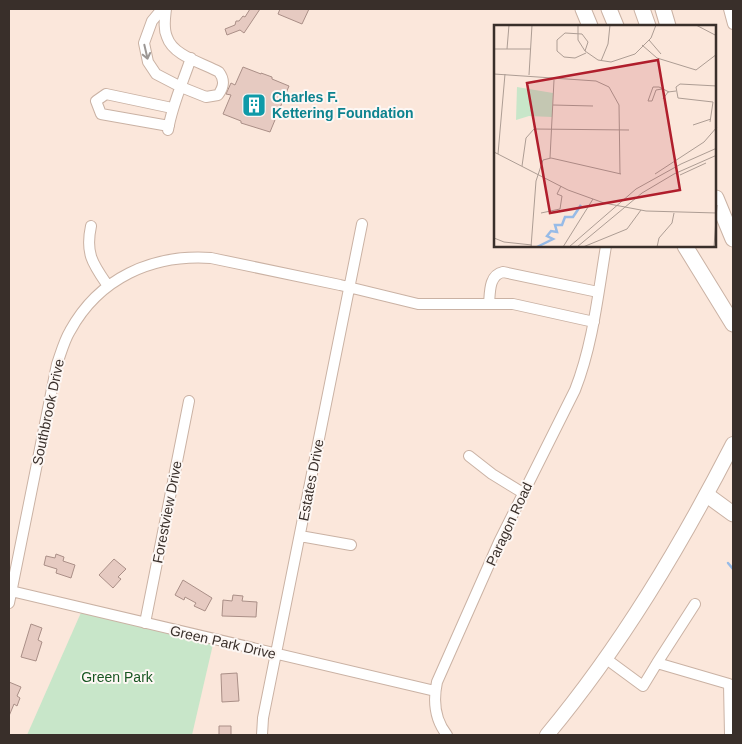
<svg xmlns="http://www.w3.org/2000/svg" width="742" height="744" viewBox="0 0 742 744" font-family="Arial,sans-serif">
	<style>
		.green { fill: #c8e6c9 }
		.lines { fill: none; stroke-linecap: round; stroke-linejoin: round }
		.stream { stroke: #97bbe7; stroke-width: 2.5 }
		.building { fill: #e6cac1; stroke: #aa8f87 }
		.minor-casing { stroke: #cab2a4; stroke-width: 12 }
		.major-casing { stroke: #cab2a4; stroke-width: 16 }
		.highway-casing { stroke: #cab2a4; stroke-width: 17 }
		.minor { stroke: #fff; stroke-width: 10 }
		.major { stroke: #fff; stroke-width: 14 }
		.highway { stroke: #fff; stroke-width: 15 }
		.oneway { stroke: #9c9794 }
		.labels { text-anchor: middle; stroke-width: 4; stroke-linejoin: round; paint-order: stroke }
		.culture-label { font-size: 14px; font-weight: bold; fill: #0d838f; stroke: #fdf7f4; text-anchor: start }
		.street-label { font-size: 14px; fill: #392f2a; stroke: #fdf7f4 }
		.park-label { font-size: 14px; fill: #185622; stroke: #fdf7f4 }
		.inset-river { fill: none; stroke: #97bbe7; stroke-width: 2.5 }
		.inset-road { fill: none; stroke: #ad9d94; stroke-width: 1 }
		.view { fill: #b01e2c; fill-opacity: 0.15; stroke: #b01e2c; stroke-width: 2.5 }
		.inset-edge { fill: none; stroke: #392f2a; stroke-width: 2.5 }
	</style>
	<rect width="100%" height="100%" fill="#fbe7db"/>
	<path class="green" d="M 83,608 L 214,640 L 192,735 L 27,735 Z"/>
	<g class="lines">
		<path class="stream" d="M 728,563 L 733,569"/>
	</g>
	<path class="building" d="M 250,9 L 260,9 L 244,33 L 240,30 L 227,35 L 225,29 L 235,25 L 236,21 L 239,21 L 243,16 L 245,17 Z
		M 280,9 L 309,9 L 302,24 L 278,14 Z
		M 243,67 L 261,74 L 261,73 L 272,77 L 272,79 L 289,86 L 270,132 L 241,123 L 241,121 L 223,114 L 231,95 L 226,94 L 231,83 L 235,85 Z
		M 56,554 L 64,557 L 63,561 L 75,565 L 71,578 L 56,573 L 57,569 L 44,565 L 46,556 L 55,558 Z
		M 114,559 L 126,569 L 118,577 L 121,579 L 113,588 L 99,575 Z
		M 183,580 L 212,598 L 205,611 L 194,606 L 196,603 L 185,597 L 184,600 L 175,595 Z
		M 233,595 L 243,596 L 242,601 L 257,602 L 256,617 L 222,616 L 223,600 L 232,601 Z
		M 31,624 L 42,628 L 38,640 L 42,642 L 36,661 L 21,657 Z
		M 237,673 L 239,701 L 222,702 L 221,674 Z
		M 9,682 L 21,687 L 17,696 L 20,698 L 17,706 L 14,704 L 9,716 Z
		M 219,726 L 231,726 L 231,735 L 219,735 Z"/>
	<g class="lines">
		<g class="minor-casing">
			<path id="minor" d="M 162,9 L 152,21 L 144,43 L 148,62 L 156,74 L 181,87 L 206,97 L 218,95 C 224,87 225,80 219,72 C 203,63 173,56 167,37 C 163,28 165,18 166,9
				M 729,9 L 733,24
				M 169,126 L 101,114 L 96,101 L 106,94 L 172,108
				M 168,130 C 172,105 183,82 191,58
				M 91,226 C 85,254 93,264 108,286
				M 489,304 C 490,292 489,275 503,272 L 598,292
				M 469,456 L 492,474 L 523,493
				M 300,536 L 351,545
				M 11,591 L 435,691
				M 9,603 L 57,364 C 61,353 64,341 70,331 C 99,278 152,254 211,258 L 340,285 L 418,304 L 513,304 L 594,322
				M 145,623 L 189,401
				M 605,658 L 643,686 L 657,663 L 729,684 L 730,735
				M 657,663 L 695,604
				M 262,735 L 263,718 L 362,224
				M 447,735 C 435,720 433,701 437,682 L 499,542 L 575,390 C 593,344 598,294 606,246"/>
		</g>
		<g class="major-casing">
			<path id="major" d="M 547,735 C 621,646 680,547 733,444"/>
		</g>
		<g class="highway-casing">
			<path id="highway" d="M 583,9 L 590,26
				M 609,9 L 616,26
				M 642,9 L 648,26
				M 663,9 L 668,26
				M 716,198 L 733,239
				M 685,246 L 733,324
				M 707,495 L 733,514"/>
		</g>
		<use href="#minor" class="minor"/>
		<use href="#major" class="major"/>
		<use href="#highway" class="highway"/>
	</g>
	<defs><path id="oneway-shaft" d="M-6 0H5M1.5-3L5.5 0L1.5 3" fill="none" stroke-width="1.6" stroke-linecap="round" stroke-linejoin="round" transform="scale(1.25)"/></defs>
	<use class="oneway" href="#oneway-shaft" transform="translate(146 52) rotate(77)"/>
	<defs>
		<g id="building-square" transform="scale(1.25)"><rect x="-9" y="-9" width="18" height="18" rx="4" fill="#0f9aa8" stroke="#fdf7f4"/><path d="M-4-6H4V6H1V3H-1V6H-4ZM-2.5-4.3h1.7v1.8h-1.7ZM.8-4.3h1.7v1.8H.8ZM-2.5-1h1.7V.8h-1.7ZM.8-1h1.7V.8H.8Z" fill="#fff"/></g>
	</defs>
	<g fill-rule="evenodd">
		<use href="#building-square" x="254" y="105"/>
	</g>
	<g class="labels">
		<g class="culture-label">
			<text x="272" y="102">Charles F.<tspan x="272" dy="16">Kettering Foundation</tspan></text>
		</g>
		<g class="street-label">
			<text transform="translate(48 412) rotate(-78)" y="5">Southbrook Drive</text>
			<text transform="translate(311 480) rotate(-79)" y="5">Estates Drive</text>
			<text transform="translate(167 512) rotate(-79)" y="5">Forestview Drive</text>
			<text transform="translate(509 524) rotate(-65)" y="5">Paragon Road</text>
			<text transform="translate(223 642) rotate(13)" y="5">Green Park Drive</text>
		</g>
		<g class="park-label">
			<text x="117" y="682">Green Park</text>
		</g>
	</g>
	<g transform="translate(494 25)">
		<rect width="222" height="222" fill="#fbe7db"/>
		<path d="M 23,62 L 59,68 L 58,92 L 35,91 L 22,95 Z" fill="#c8e6c9"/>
		<path class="inset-river" d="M 43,222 L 59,214 L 53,211 L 57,206 L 63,207 L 61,200 L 68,200 L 71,192 L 79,192 L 87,180"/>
		<path class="inset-road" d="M 84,0 L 84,15 L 91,26 L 104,35 L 117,37 L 141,29 L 157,13 L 162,0M 202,0 L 223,11M 155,15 L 167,29M 148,20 L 163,33 L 202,45 L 223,29M 0,24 L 37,24M 13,24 L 15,0M 91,26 L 94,17 L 88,9 L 71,8 L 63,15 L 63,26 L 70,32 L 81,33 L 92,28M 107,36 L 114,19 L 116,0M 0,49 L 102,56 L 115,62 L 125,80 L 126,149M 35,50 L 38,0M 168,64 L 162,65 L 158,76 L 154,76 L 159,62 L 165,62 L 175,67M 169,74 L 174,67 L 182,66M 59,80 L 99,81M 216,97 L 219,77 L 184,73 L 182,62 L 186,59 L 223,61M 199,100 L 217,94M 0,127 L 74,165 L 110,178 L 152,186 L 223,188M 4,129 L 11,49M 56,133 L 60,55M 28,141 L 32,113 L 40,104 L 135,105M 161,149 L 210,117 L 223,102M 186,150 L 212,138M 47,188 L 66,184 L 68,171 L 63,169 L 67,161M 0,213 L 10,217 L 38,220M 37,222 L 42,156 L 49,135 L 57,133 L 127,149M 69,222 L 99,174M 75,222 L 142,164 L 187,139 L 223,123M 83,222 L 148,168 L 180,149 L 223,130M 89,222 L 133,204 L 147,185M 163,222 L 165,213 L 178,198 L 180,188M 220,222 L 223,180"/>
		<path class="view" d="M 164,35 L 186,165 L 56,188 L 33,58 Z"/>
		<rect width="222" height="222" class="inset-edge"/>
	</g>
	<rect width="742" height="744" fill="none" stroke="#392f2a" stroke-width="20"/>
</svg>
